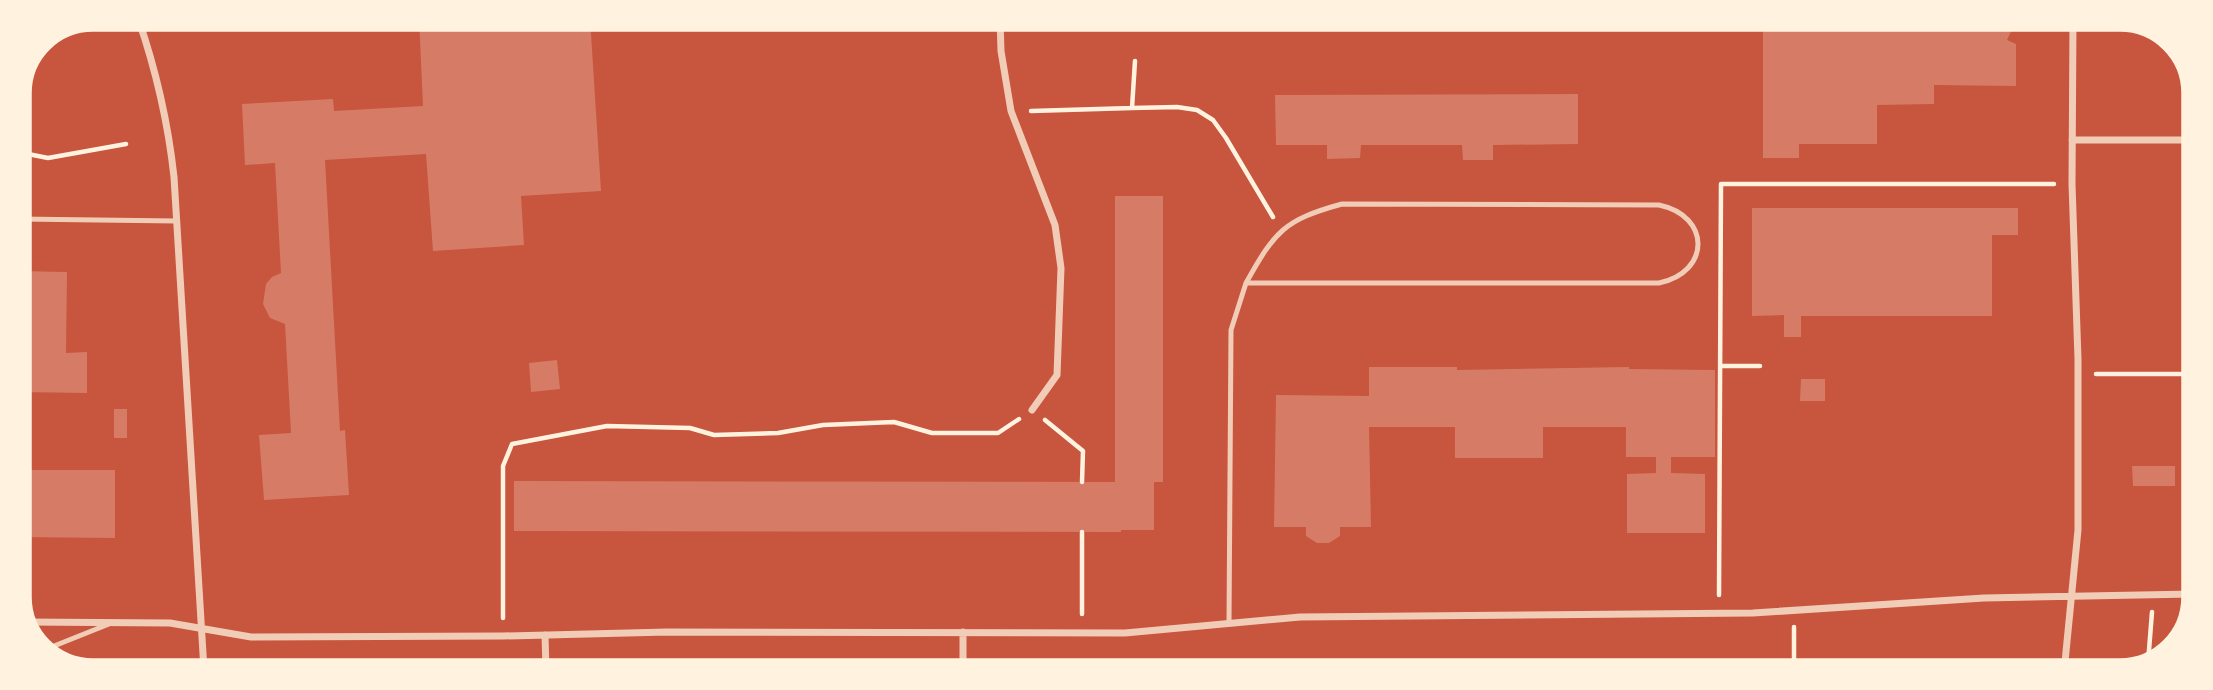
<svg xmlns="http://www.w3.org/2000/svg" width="2213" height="690" viewBox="0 0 2213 690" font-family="'Open Sans',sans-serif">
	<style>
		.building { fill: #d67c66 }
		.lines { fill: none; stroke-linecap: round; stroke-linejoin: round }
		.path { stroke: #fff3e0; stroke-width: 4.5 }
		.service { stroke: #f1ccb7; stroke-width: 5 }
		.minor { stroke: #f1ccb7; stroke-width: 7 }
		.rim { fill: none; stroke: #fff3e0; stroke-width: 3.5 }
	</style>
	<rect width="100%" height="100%" fill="#c8553d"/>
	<path class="building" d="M 419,18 L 590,18 L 601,191 L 521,196 L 524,245 L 433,251 L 426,154 L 325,160 L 340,431 L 345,430 L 349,495 L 264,500 L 259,435 L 291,433 L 285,324 L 270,318 L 263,304 L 266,284 L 272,277 L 281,273 L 275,163 L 245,165 L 242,104 L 333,99 L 334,111 L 423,106 Z
		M 1763,20 L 2000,20 L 2000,22 L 2014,25 L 2007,40 L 2016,44 L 2016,86 L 1934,85 L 1934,104 L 1877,105 L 1877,144 L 1799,144 L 1799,158 L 1763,158 Z
		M 1578,94 L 1578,144 L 1493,145 L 1493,160 L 1463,160 L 1462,145 L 1361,145 L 1360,158 L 1327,159 L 1327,145 L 1276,145 L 1275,95 Z
		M 1115,196 L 1163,196 L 1163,482 L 1154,482 L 1154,530 L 1121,530 L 1121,532 L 514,531 L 514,481 L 1115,482 Z
		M 1752,208 L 2018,208 L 2018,235 L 1992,235 L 1992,316 L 1801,316 L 1801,337 L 1784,337 L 1784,315 L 1752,316 Z
		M 18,271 L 67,272 L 66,353 L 87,352 L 87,393 L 18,392 Z
		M 557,360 L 560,389 L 531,392 L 529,363 Z
		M 1369,367 L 1457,367 L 1457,370 L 1629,367 L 1629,369 L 1715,370 L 1715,457 L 1671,457 L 1671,473 L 1705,474 L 1705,533 L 1627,533 L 1627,474 L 1656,473 L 1656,457 L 1626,457 L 1626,427 L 1543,427 L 1543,458 L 1455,458 L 1455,427 L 1369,427 L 1371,527 L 1340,527 L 1340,536 L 1329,543 L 1317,543 L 1306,536 L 1306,527 L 1274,527 L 1276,395 L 1369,396 Z
		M 1801,379 L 1825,379 L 1825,401 L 1800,401 Z
		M 114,409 L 127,409 L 127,438 L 114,438 Z
		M 2132,466 L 2175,466 L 2175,486 L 2133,486 Z
		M 18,470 L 115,470 L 115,538 L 18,537 Z"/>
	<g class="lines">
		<path class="path" d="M 1132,108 L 1135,61
			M 1031,111 L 1132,108 L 1177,107 L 1197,110 L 1213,120 L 1226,138 L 1273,217
			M 18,152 L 48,158 L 126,144
			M 1720,366 L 1760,366
			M 2096,374 L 2194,374
			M 1045,420 L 1083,451 L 1082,482
			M 1082,532 L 1082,614
			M 1719,595 L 1721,184 L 2054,184
			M 503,618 L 503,466 L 512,444 L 607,426 L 690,428 L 714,435 L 778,433 L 823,425 L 894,422 L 932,433 L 998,433 L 1019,419
			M 2148,663 L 2152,612
			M 1794,672 L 1794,627"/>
		<path class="service" d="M 18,219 L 177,221
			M 1229,624 L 1231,330 L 1246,283 L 1659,283 C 1711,272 1711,216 1659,205 L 1342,204 C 1284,220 1275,231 1246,283
			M 44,650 L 109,624"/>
		<path class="minor" d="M 138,18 C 156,70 168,122 174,177 L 204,670
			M 1000,19 L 1001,51 L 1011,111 L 1055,225 L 1061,268 L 1057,375 L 1032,410
			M 2072,140 L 2195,140
			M 25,622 L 170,623 L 251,637 L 503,636 L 667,632 L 1125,633 L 1300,617 L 1753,613 L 1984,598 L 2193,594
			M 963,632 L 963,671
			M 545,635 L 546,670
			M 2064,672 L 2078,530 L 2078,359 L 2072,184 L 2073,20"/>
	</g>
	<path d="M0 0H2213V690H0ZM93 30H2120A63 63 0 0 1 2183 93V597A63 63 0 0 1 2120 660H93A63 63 0 0 1 30 597V93A63 63 0 0 1 93 30Z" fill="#fff3e0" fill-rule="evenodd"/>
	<path class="rim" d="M93 30H2120A63 63 0 0 1 2183 93V597A63 63 0 0 1 2120 660H93A63 63 0 0 1 30 597V93A63 63 0 0 1 93 30Z"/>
</svg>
